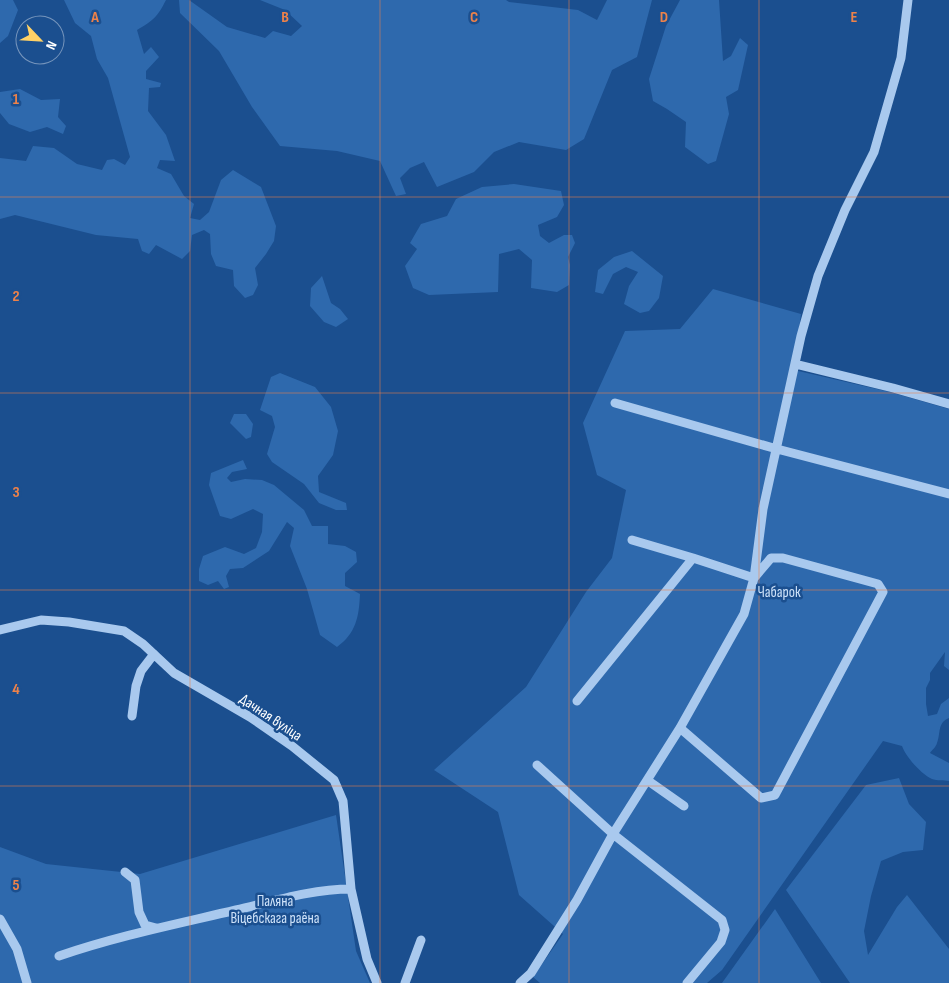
<svg xmlns="http://www.w3.org/2000/svg" width="949" height="983" viewBox="0 0 949 983" font-family="'Sofia Sans Condensed',sans-serif">
	<style>
		.green { fill: #2e69ad }
		.lines { fill: none; stroke-linecap: round; stroke-linejoin: round }
		.minor { stroke: #a9c9ee; stroke-width: 9 }
		.grid { fill: none; stroke: #ee8249; stroke-width: 1; stroke-opacity: 0.55 }
		.labels { text-anchor: middle; stroke-width: 5; stroke-linejoin: round; paint-order: stroke }
		.park-label { font-size: 15px; fill: #cfe3fa; stroke: #1b4f8f }
		.street-label { font-size: 15px; fill: #fff; stroke: #1b4f8f }
		.grid-label { font-size: 16px; text-anchor: middle; font-weight: bold; fill: #ee8249; stroke: #1b4f8f; stroke-width: 5; stroke-linejoin: round; paint-order: stroke }
	</style>
	<rect width="100%" height="100%" fill="#1b4f8f"/>
	<path class="green" d="M 0,0 L 13,0 L 18,10 L 8,36 L 0,43 Z
		M 64,0 L 166,0 C 158,16 153,21 137,30 L 144,54 L 151,47 L 159,57 L 146,71 L 146,79 L 161,83 L 160,87 L 149,88 L 148,111 L 166,135 L 175,161 L 160,160 L 157,168 L 171,174 L 184,196 L 194,204 L 190,218 L 200,220 L 209,212 L 221,180 L 233,170 L 261,187 L 276,226 L 274,241 L 266,254 L 255,268 L 258,285 L 253,295 L 245,298 L 234,286 L 233,270 L 216,266 L 211,254 L 210,234 L 204,230 L 192,235 L 190,251 L 182,259 L 156,245 L 149,254 L 142,251 L 138,239 L 96,235 L 15,215 L 0,219 L 0,158 L 26,161 L 33,146 L 54,148 L 77,164 L 102,170 L 107,160 L 114,159 L 125,165 L 130,157 L 108,78 L 97,59 L 91,36 L 75,23 Z
		M 179,0 L 189,0 L 227,27 L 265,38 L 273,31 L 291,36 L 302,26 L 285,10 L 260,0 L 506,0 L 509,2 L 578,10 L 597,20 L 607,0 L 652,0 L 637,57 L 612,70 L 584,139 L 566,150 L 519,142 L 494,152 L 474,172 L 437,187 L 424,162 L 410,168 L 400,178 L 406,194 L 396,196 L 380,161 L 337,151 L 280,146 L 252,107 L 219,51 L 180,13 Z
		M 680,0 L 719,0 L 723,61 L 731,56 L 740,38 L 748,45 L 738,90 L 726,97 L 729,114 L 716,161 L 708,164 L 685,147 L 686,122 L 667,109 L 653,101 L 649,79 L 666,26 Z
		M 20,89 L 41,100 L 60,99 L 58,117 L 66,126 L 63,134 L 47,127 L 30,132 L 9,124 L 0,113 L 0,92 Z
		M 514,184 L 561,191 L 564,205 L 557,217 L 538,225 L 540,236 L 549,243 L 564,235 L 572,235 L 575,243 L 568,257 L 570,265 L 569,285 L 557,292 L 531,288 L 532,260 L 519,249 L 499,254 L 498,292 L 429,295 L 413,288 L 405,266 L 417,249 L 410,243 L 421,224 L 447,216 L 456,199 L 482,187 Z
		M 632,251 L 663,276 L 659,298 L 649,311 L 640,313 L 624,304 L 629,286 L 638,272 L 626,267 L 613,274 L 603,294 L 595,292 L 598,270 L 614,257 Z
		M 322,276 L 331,303 L 340,309 L 348,319 L 336,327 L 324,322 L 310,306 L 311,288 Z
		M 713,289 L 801,314 L 794,370 L 890,392 L 949,409 L 949,670 L 944,666 L 945,652 L 930,673 L 930,680 L 926,688 L 926,704 L 928,716 L 937,714 L 941,704 L 949,698 L 949,718 C 937,723 941,733 937,743 C 936,747 932,750 930,753 L 949,763 L 949,781 C 944,780 937,781 932,779 C 921,774 906,757 902,746 L 883,741 L 722,970 L 707,983 L 540,983 L 533,977 L 563,934 L 519,895 L 498,812 L 434,770 L 526,687 L 586,592 L 612,558 L 626,490 L 597,475 L 583,423 L 625,331 L 680,329 Z
		M 280,373 L 315,387 L 331,407 L 338,431 L 333,455 L 318,476 L 319,492 L 346,503 L 347,510 L 336,510 L 319,503 L 304,484 L 272,462 L 267,454 L 275,427 L 272,416 L 260,410 L 271,377 Z
		M 234,414 L 246,414 L 253,424 L 251,437 L 246,439 L 230,423 Z
		M 243,460 L 247,469 L 232,472 L 227,478 L 231,482 L 245,479 L 262,480 L 274,485 L 304,510 L 312,526 L 328,526 L 328,544 L 345,546 L 356,552 L 357,562 L 345,573 L 345,586 L 360,594 C 359,617 356,633 337,647 L 320,635 L 307,589 L 290,546 L 294,528 L 287,522 L 269,551 L 243,568 L 230,569 L 226,576 L 229,587 L 224,589 L 218,581 L 208,585 L 199,581 L 199,569 L 203,556 L 225,547 L 244,554 L 256,548 L 262,532 L 263,514 L 253,509 L 231,519 L 220,516 L 209,485 L 211,473 Z
		M 899,778 L 909,804 L 926,822 L 923,850 L 903,852 L 881,861 L 871,896 L 864,931 L 868,955 L 897,907 L 907,895 L 949,949 L 949,983 L 850,983 L 786,890 L 866,785 Z
		M 336,815 L 356,951 L 370,983 L 0,983 L 0,847 L 46,864 L 140,874 Z
		M 775,909 L 821,983 L 722,983 Z"/>
	<g class="lines">
		<path class="minor" d="M 795,364 L 893,388 L 949,404
			M 615,403 L 777,449 L 949,494
			M 632,540 L 693,558
			M 0,630 L 41,620 L 69,622 L 124,631 L 143,644 L 174,673 L 250,717 L 292,746 L 334,780 L 343,801 L 351,889 L 367,959 L 377,983
			M 577,701 L 693,558 L 754,578 L 771,558 L 783,558 L 878,584 L 883,592 L 775,795 L 761,798 L 680,728
			M 132,716 L 136,686 L 141,671 L 154,654
			M 537,765 L 613,834 L 722,920 L 725,930 L 721,942 L 687,983
			M 647,780 L 684,806
			M 125,872 L 135,880 L 139,912 L 145,925 L 156,928
			M 0,919 L 17,949 L 27,983
			M 59,956 C 117,936 177,924 236,910 C 274,901 312,889 351,889
			M 405,983 L 421,940
			M 520,983 L 531,973 L 577,900 L 613,834 L 680,728 L 744,614 L 754,578 L 763,509 L 801,336 L 818,276 L 845,210 L 874,152 L 901,58 L 908,0"/>
	</g>
	<path class="grid" d="M 190,0 L 190,983M 380,0 L 380,983M 569,0 L 569,983M 759,0 L 759,983M 0,197 L 949,197M 0,393 L 949,393M 0,590 L 949,590M 0,786 L 949,786"/>
	<g class="labels">
		<g class="park-label">
			<text x="779" y="597">Чабарок</text>
			<text x="275" y="906">Паляна<tspan x="275" dy="17">Віцебскага раёна</tspan></text>
		</g>
		<g class="street-label">
			<text transform="translate(271 717) rotate(34)" y="5">Дачная вуліца</text>
		</g>
	</g>
	<g class="grid-label">
		<text x="95" y="22">A</text>
		<text x="285" y="22">B</text>
		<text x="474" y="22">C</text>
		<text x="664" y="22">D</text>
		<text x="854" y="22">E</text>
		<text x="16" y="104">1</text>
		<text x="16" y="301">2</text>
		<text x="16" y="497">3</text>
		<text x="16" y="694">4</text>
		<text x="16" y="890">5</text>
	</g>
	<g transform="translate(40 40) rotate(115)"><circle r="24" fill="#1b4f8f" stroke="#7695bc"/>
	<path d="M0-4L9 19L0 12L-9 19Z" fill="#ffd166"/>
	<text y="-8" font-size="14" font-weight="bold" text-anchor="middle" fill="#ffffff">N</text>
	</g>
</svg>
